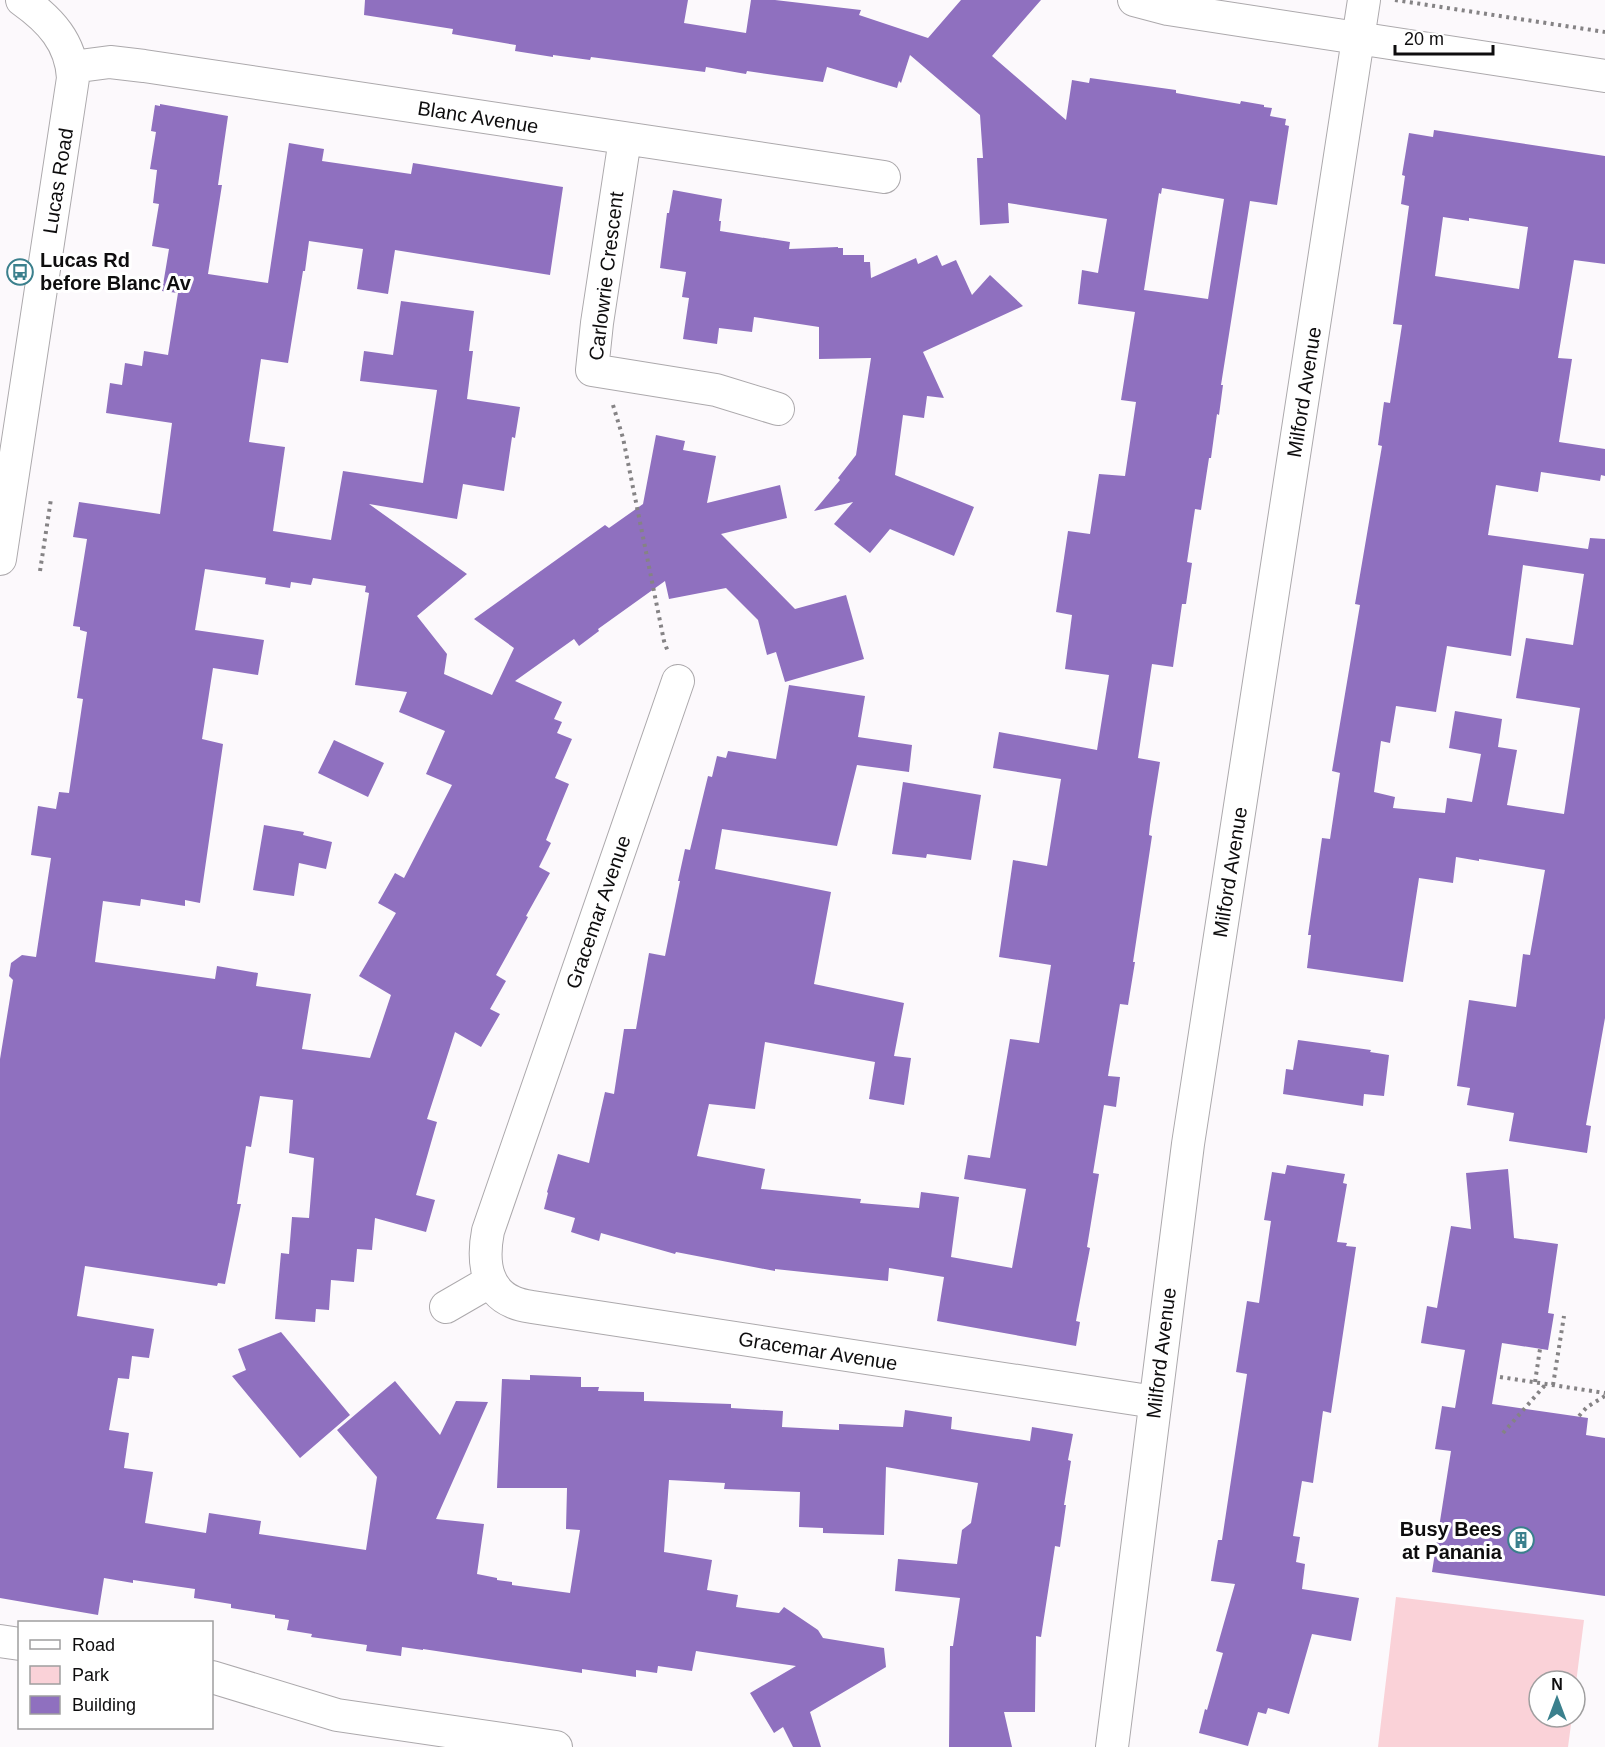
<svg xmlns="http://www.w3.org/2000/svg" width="1605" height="1747" viewBox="0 0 1605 1747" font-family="Helvetica,sans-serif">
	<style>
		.green { fill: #fad2d8 }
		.building { fill: #8f70bf; fill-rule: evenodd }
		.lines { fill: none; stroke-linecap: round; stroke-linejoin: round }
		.minor-casing { stroke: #aca9ac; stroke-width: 34 }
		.path { stroke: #858385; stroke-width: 4; stroke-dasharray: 3 4.5; stroke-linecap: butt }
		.minor { stroke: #fff; stroke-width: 32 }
		.labels { text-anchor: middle; stroke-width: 6; stroke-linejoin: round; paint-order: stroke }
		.street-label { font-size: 20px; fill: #0e0d0e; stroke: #fff }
		.poi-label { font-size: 20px; font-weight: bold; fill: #0e0d0e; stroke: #fff; text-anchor: start }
	</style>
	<rect width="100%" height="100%" fill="#fcf9fc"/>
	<path class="green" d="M 1396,1597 L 1584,1620 L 1575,1691 L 1575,1681 L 1539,1681 L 1539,1717 L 1572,1717 L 1568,1747 L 1378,1747 Z"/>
	<path class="building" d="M 365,0 L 688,0 L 684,23 L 746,33 L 751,0 L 775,0 L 861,10 L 859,15 L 928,38 L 961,0 L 1041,0 L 992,56 L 1066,120 L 1072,80 L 1089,83 L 1090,78 L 1176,90 L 1176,93 L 1240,104 L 1241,101 L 1264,105 L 1264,107 L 1272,108 L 1270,116 L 1286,119 L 1285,125 L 1289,126 L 1277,205 L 1250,201 L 1221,385 L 1223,385 L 1219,415 L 1217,414 L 1211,458 L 1209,458 L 1201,510 L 1195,509 L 1187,562 L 1192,563 L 1186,604 L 1182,604 L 1173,667 L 1152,664 L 1138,758 L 1160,762 L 1150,825 L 1149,835 L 1152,836 L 1133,962 L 1135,962 L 1128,1005 L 1120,1004 L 1108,1076 L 1120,1077 L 1116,1107 L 1104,1105 L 1093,1173 L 1099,1174 L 1087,1247 L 1090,1248 L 1076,1321 L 1080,1322 L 1076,1346 L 937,1321 L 944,1277 L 889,1268 L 888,1281 L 775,1269 L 775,1271 L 676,1252 L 675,1254 L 601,1233 L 599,1241 L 571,1232 L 575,1218 L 544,1209 L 548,1193 L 547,1192 L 558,1154 L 589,1163 L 605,1092 L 614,1094 L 624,1029 L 636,1029 L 649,953 L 665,956 L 680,881 L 678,881 L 685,849 L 690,850 L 708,776 L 712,777 L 717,756 L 726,758 L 728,751 L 776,759 L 789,685 L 865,696 L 858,737 L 912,745 L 909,772 L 857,765 L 837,846 L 722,829 L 715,869 L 831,892 L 814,984 L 904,1003 L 894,1056 L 911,1058 L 904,1105 L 869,1099 L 875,1062 L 765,1042 L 755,1109 L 709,1104 L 697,1156 L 765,1169 L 761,1189 L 861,1199 L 860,1203 L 919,1208 L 921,1192 L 959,1197 L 951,1257 L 1012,1268 L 1026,1189 L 964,1179 L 968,1155 L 990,1158 L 1010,1039 L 1039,1043 L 1051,965 L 999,957 L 1013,860 L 1047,866 L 1061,779 L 993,768 L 999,732 L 1097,750 L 1109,675 L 1065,669 L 1072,615 L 1056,612 L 1068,531 L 1090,534 L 1099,474 L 1125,476 L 1136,402 L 1121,400 L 1135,312 L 1078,304 L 1082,270 L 1098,273 L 1107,219 L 1008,203 L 1009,223 L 980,225 L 977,158 L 983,158 L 980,115 L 910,55 L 901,83 L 899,81 L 897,88 L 827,67 L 823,82 L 747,71 L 746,74 L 706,67 L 705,72 L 591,57 L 590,60 L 553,55 L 553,57 L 515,51 L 516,45 L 452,34 L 453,29 L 364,15 ZM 1162,188 L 1224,199 L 1208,299 L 1144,290 L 1159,193 L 1161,194 Z
		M 160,104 L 228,116 L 218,185 L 222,185 L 208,274 L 268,283 L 289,143 L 324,149 L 322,161 L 411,174 L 413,163 L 563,187 L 550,275 L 395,250 L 388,294 L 357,289 L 363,249 L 309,241 L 305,271 L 303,271 L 288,363 L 261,359 L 249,442 L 285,447 L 273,531 L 331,540 L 343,471 L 423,483 L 437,390 L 360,381 L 364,351 L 393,355 L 401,301 L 474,311 L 469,351 L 473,351 L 467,399 L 520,407 L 515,438 L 512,437 L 504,491 L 463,484 L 457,519 L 369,504 L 467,574 L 417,616 L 447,654 L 444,674 L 492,695 L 514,648 L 474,619 L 605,525 L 609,528 L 643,504 L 656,435 L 685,441 L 683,450 L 716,456 L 707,503 L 780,485 L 787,518 L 721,534 L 795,609 L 846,595 L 864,659 L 785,682 L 776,652 L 767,655 L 758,620 L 726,588 L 669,599 L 665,581 L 598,629 L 599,631 L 579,646 L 574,639 L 515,681 L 562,702 L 554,719 L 562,722 L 557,733 L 572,739 L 555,778 L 569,784 L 546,840 L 551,843 L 539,867 L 550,873 L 526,916 L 528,917 L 496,975 L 506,981 L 490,1009 L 500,1014 L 481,1047 L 455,1032 L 427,1119 L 437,1122 L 416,1195 L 435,1200 L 426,1232 L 375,1218 L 372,1250 L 357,1249 L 354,1282 L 331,1280 L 329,1310 L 316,1309 L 315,1322 L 275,1319 L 281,1253 L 289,1254 L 292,1217 L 309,1218 L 314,1158 L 289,1153 L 293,1100 L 260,1096 L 251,1147 L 246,1146 L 237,1204 L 241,1204 L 225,1284 L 218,1283 L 217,1286 L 85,1266 L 77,1316 L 154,1329 L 149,1358 L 132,1356 L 129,1379 L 118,1378 L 109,1430 L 129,1433 L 124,1468 L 153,1472 L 145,1523 L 206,1533 L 209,1513 L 261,1521 L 259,1534 L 366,1550 L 377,1477 L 337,1430 L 395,1381 L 440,1435 L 456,1401 L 488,1402 L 436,1519 L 484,1524 L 477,1574 L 497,1578 L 497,1580 L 512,1582 L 512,1585 L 570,1593 L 580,1530 L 566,1529 L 567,1488 L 497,1488 L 502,1379 L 530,1380 L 530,1375 L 581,1377 L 581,1387 L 599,1387 L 598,1391 L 644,1392 L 644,1401 L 731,1404 L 731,1408 L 783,1411 L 782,1427 L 839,1430 L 839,1424 L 903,1427 L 905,1410 L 952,1417 L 951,1429 L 1030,1441 L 1032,1427 L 1073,1434 L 1068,1460 L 1071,1461 L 1064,1505 L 1066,1505 L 1060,1547 L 1055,1546 L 1041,1637 L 1036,1636 L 1035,1712 L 1004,1712 L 1012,1747 L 949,1747 L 950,1646 L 953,1646 L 960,1598 L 895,1591 L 898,1559 L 957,1564 L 962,1530 L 971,1523 L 978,1483 L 886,1467 L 884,1535 L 823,1533 L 823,1528 L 799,1527 L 800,1492 L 724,1489 L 725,1483 L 669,1480 L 664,1552 L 712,1560 L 707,1590 L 738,1595 L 736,1607 L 779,1613 L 784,1607 L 818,1630 L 823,1638 L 884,1648 L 886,1667 L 810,1712 L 821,1747 L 793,1747 L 783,1727 L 774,1733 L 750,1693 L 796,1666 L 696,1651 L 692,1671 L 658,1666 L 657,1673 L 636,1670 L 636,1677 L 582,1669 L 582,1673 L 423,1649 L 423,1650 L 402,1647 L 401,1656 L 366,1651 L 367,1645 L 311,1637 L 312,1634 L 287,1630 L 289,1620 L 275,1618 L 275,1615 L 231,1608 L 231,1604 L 194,1598 L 195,1589 L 133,1580 L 133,1583 L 104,1578 L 98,1615 L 0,1598 L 0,1059 L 13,980 L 9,976 L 11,963 L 22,955 L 36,957 L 51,858 L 31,855 L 38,806 L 56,809 L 59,792 L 69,793 L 83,699 L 77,698 L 87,632 L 80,630 L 80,627 L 73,626 L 87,539 L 73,537 L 79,502 L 160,514 L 172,423 L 106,413 L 110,383 L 122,385 L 125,363 L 142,366 L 144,351 L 168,355 L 178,293 L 162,291 L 169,249 L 152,246 L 159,204 L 153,203 L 157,170 L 150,169 L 156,132 L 151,131 L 155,105 L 160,106 ZM 205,569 L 266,578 L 265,584 L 290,588 L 291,582 L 311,585 L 313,578 L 366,586 L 365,592 L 369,593 L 355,685 L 407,692 L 399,712 L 445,731 L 426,774 L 452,785 L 404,878 L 395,873 L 378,903 L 396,913 L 359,976 L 391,995 L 370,1058 L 302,1049 L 311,994 L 256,986 L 258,973 L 217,966 L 215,979 L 95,962 L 103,901 L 140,906 L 141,899 L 185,906 L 185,900 L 200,903 L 223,744 L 202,739 L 213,668 L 258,675 L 264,640 L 195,630 Z
		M 1434,130 L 1605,156 L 1605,264 L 1574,260 L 1558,358 L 1572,359 L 1559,442 L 1605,449 L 1605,476 L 1601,475 L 1600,481 L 1541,472 L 1538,492 L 1496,485 L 1488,535 L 1588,549 L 1590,538 L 1605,539 L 1605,1018 L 1586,1125 L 1591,1126 L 1587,1153 L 1509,1141 L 1514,1113 L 1467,1105 L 1470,1088 L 1457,1086 L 1469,1000 L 1516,1007 L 1523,954 L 1530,955 L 1545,870 L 1479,859 L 1479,861 L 1456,857 L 1453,883 L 1419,878 L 1403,982 L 1307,968 L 1311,935 L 1308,935 L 1322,838 L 1330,839 L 1340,773 L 1332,771 L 1360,605 L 1355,604 L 1382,446 L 1378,445 L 1384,402 L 1390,403 L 1402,325 L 1393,324 L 1409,206 L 1401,204 L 1405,176 L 1402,175 L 1409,133 L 1433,137 ZM 1443,217 L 1469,221 L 1469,218 L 1528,227 L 1519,289 L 1435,276 ZM 1523,565 L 1584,574 L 1573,645 L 1526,638 L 1516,698 L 1580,708 L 1564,814 L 1507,805 L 1517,750 L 1498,747 L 1502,719 L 1455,711 L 1449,748 L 1481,754 L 1472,802 L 1447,798 L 1445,813 L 1393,808 L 1395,797 L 1374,792 L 1381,741 L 1390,743 L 1396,706 L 1436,712 L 1447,646 L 1511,656 Z
		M 673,190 L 722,199 L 719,221 L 721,221 L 720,231 L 790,242 L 789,249 L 838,247 L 838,248 L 843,248 L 843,255 L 864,255 L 864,262 L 870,262 L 871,278 L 916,258 L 918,264 L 937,255 L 942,266 L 956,260 L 972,295 L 990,275 L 1023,306 L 923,352 L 944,398 L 927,396 L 924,418 L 903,415 L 895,475 L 974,507 L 954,556 L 890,529 L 870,553 L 834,524 L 853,502 L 814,511 L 840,480 L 838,478 L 856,455 L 871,358 L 819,359 L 819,327 L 754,317 L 752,332 L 719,328 L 717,344 L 683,339 L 689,298 L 682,297 L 686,272 L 660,268 L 667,213 L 669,213 Z
		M 334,740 L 384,763 L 368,797 L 318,773 Z
		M 903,782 L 981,795 L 971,860 L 927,854 L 926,858 L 892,854 Z
		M 264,825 L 304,832 L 303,835 L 332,842 L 326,869 L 299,863 L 294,896 L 253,890 Z
		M 1298,1040 L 1371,1050 L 1370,1052 L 1389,1055 L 1384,1096 L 1364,1094 L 1363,1106 L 1283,1094 L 1286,1069 L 1293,1070 Z
		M 1287,1165 L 1345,1174 L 1343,1183 L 1347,1184 L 1337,1242 L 1347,1243 L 1346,1246 L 1356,1247 L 1331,1413 L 1323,1411 L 1313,1483 L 1302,1481 L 1293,1536 L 1300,1537 L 1296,1562 L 1305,1564 L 1302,1589 L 1359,1598 L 1351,1641 L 1312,1634 L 1289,1714 L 1268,1708 L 1266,1714 L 1258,1712 L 1248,1746 L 1199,1733 L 1205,1709 L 1207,1710 L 1223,1653 L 1216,1651 L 1235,1584 L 1211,1581 L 1218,1540 L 1222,1540 L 1247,1374 L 1236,1372 L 1247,1301 L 1259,1303 L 1271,1221 L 1264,1220 L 1272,1172 L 1285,1174 Z
		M 1508,1169 L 1514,1238 L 1558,1244 L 1548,1313 L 1554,1314 L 1548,1350 L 1502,1343 L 1492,1404 L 1588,1418 L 1586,1435 L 1605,1438 L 1605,1596 L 1432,1572 L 1451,1451 L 1435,1449 L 1442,1406 L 1455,1408 L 1465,1350 L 1421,1343 L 1427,1306 L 1437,1308 L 1451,1226 L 1471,1229 L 1466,1173 Z
		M 281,1332 L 350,1415 L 300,1458 L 232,1376 L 246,1370 L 238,1349 Z"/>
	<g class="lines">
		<g class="minor-casing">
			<path id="minor" d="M 1134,0 L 1168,9 L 1605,76
				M 72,67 L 110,62 L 144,66 L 884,177
				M 625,139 L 597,323 L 592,370 L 716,390 L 778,409
				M 0,559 L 73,78 C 71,42 50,20 22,0
				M 678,681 L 488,1231 C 483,1257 484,1290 513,1302 C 519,1305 526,1306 532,1307 L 1155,1402
				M 446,1307 L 491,1281
				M 0,1641 L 20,1644
				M 212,1677 L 337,1715 L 556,1747
				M 1112,1747 L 1188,1144 L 1364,0"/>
		</g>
		<path class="path" d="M 1395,0 L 1605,32
			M 613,405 L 623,438 L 664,641 L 668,652
			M 40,571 L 51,499
			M 1500,1377 L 1605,1393
			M 1535,1382 L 1540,1349
			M 1553,1385 L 1564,1316
			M 1579,1416 L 1587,1407 L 1605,1396
			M 1503,1433 L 1546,1384"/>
		<use href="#minor" class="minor"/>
	</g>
	<defs>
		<g id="bus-ring" transform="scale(1.35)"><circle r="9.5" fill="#fff" stroke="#3b808d" stroke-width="1.5"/><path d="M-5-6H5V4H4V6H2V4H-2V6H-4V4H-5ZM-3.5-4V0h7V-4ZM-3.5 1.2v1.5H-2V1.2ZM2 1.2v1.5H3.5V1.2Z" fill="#3b808d"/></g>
		<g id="building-ring" transform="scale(1.35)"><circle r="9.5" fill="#fff" stroke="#3b808d" stroke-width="1.5"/><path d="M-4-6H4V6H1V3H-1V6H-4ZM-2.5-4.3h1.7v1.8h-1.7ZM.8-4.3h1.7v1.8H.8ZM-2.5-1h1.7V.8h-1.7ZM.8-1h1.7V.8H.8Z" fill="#3b808d"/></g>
	</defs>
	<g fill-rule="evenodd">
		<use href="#bus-ring" x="20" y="272"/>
		<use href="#building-ring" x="1521" y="1540"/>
	</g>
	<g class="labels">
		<g class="street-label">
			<text transform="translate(478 117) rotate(9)" y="7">Blanc Avenue</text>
			<text transform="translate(58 181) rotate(-81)" y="7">Lucas Road</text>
			<text transform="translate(606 276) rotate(-83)" y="7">Carlowrie Crescent</text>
			<text transform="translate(1304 392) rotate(-81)" y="7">Milford Avenue</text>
			<text transform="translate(1230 872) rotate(-81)" y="7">Milford Avenue</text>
			<text transform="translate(598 912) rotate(-71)" y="7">Gracemar Avenue</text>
			<text transform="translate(818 1351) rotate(9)" y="7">Gracemar Avenue</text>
			<text transform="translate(1161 1353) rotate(-83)" y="7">Milford Avenue</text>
		</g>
		<g class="poi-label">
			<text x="40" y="267">Lucas Rd<tspan x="40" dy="23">before Blanc Av</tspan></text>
			<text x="1502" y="1536" text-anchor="end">Busy Bees<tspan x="1502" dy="23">at Panania</tspan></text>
		</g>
	</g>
	<rect x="18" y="1621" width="195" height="108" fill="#ffffff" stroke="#9f9e9f" stroke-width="1.5"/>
	<rect x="30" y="1640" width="30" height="9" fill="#ffffff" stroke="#9f9e9f" stroke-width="1.5"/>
	<text x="72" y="1651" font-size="18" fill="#0e0d0e">Road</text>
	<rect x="30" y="1666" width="30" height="18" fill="#fad2d8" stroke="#9f9e9f" stroke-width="1.5"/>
	<text x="72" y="1681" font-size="18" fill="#0e0d0e">Park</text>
	<rect x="30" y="1696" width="30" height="18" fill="#8f70bf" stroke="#9f9e9f" stroke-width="1.5"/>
	<text x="72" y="1711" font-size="18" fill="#0e0d0e">Building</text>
	<g transform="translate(1557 1699)"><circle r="28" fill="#ffffff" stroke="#9f9e9f" stroke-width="1.5"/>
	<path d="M0-4.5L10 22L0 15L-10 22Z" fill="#3b808d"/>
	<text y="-9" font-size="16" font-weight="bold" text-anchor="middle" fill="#0e0d0e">N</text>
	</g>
	<path d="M1395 45v9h98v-9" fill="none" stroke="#0e0d0e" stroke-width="3"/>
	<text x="1404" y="45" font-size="18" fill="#0e0d0e" stroke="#ffffff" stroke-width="4.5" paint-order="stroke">20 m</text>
</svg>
